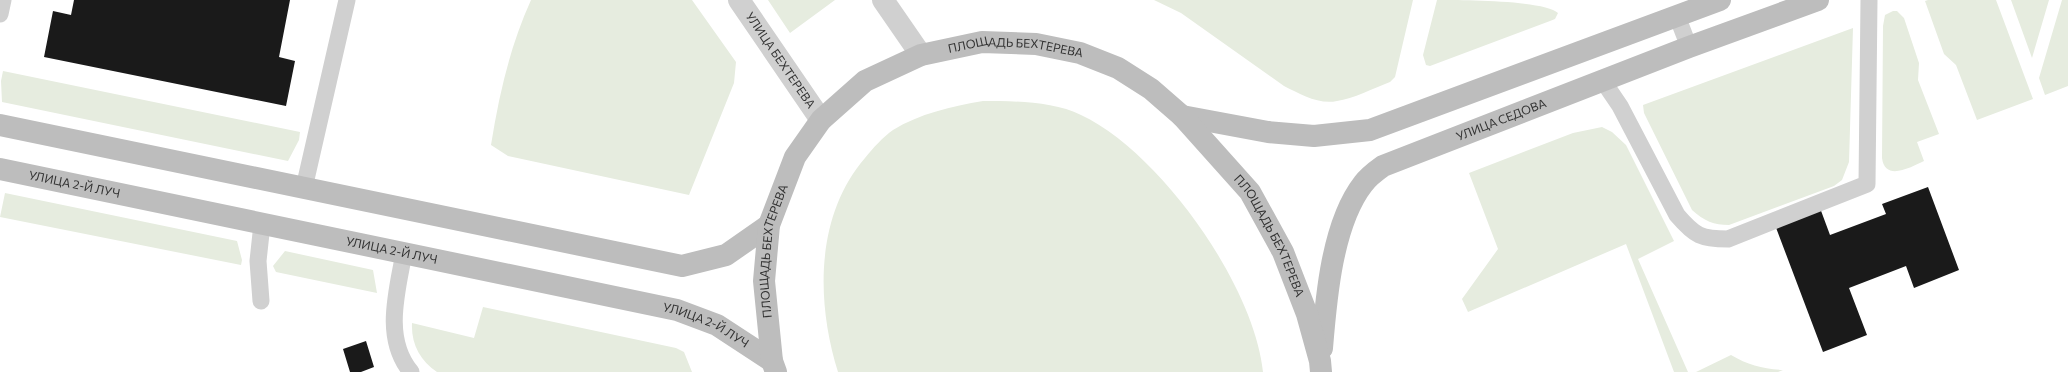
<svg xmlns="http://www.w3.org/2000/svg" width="2068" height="372" viewBox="0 0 2068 372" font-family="Commissioner,sans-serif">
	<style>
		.green { fill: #e6ecdf }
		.building { fill: #1a1a1a }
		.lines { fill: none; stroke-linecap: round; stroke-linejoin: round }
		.service { stroke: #d0d0d0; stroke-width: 17 }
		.tertiary { stroke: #d0d0d0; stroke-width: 22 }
		.secondary { stroke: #bdbdbd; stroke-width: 22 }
		.labels { text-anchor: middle; stroke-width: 4; stroke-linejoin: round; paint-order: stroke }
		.street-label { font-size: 12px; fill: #333; stroke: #fff }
	</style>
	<rect width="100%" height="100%" fill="#fff"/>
	<path class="green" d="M 531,0 L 692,0 L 736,62 L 734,83 L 689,195 L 508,156 L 491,145 C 499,95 510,46 531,0 Z
		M 768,0 L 835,0 L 790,33 Z
		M 1154,0 L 1413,0 L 1395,77 L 1390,82 C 1374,88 1353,99 1337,101 C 1319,105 1300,94 1284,86 L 1181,13 Z
		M 1437,0 C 1459,0 1545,0 1558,13 L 1555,19 L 1550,21 L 1430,66 L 1426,65 L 1423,55 Z
		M 1928,0 L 1996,0 L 2033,99 L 1977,120 L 1956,65 L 1944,54 L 1925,1 Z
		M 2011,0 L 2049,0 L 2032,58 Z
		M 2062,0 L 2068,0 L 2068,86 L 2045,95 L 2039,78 Z
		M 1893,11 L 1897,11 L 1904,18 L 1919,63 L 1918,80 L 1939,134 L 1917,142 L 1924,161 C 1911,167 1885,182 1882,158 L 1883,26 L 1885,15 Z
		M 1853,28 L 1849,162 L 1842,180 L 1834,186 L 1729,225 C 1714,225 1704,221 1692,210 L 1644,113 L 1643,105 Z
		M 3,71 L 300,132 L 299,140 L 288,161 L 2,102 L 1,81 Z
		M 983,101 C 1013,101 1053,101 1081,115 C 1160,152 1254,285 1263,372 L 838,372 C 816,302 815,216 865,158 C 873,148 883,137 893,130 C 919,114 952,106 983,101 Z
		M 1602,127 L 1612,132 L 1626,145 L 1674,241 L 1638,259 L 1688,372 L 1674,372 L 1626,244 L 1468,312 L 1462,299 L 1498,249 L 1469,173 L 1573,133 Z
		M 5,193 L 237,241 L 242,260 L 241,265 L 0,217 Z
		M 285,251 L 373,270 L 377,293 L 276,272 L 273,266 Z
		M 483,307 L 676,348 L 684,352 L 692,372 L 437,372 C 420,360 411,344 412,323 L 474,338 Z
		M 1731,355 C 1748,365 1763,369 1783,370 L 1778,372 L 1696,372 Z"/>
	<path class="building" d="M 74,0 L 290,0 L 279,57 L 295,61 L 286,106 L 44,57 L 53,11 L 71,15 Z
		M 1928,187 L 1959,270 L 1914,288 L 1906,266 L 1849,288 L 1867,335 L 1823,352 L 1775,225 L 1820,208 L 1830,235 L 1886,214 L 1882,204 Z
		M 366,341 L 374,367 L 361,372 L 350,372 L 343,349 Z"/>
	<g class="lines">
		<path class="service" d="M 0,14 L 3,0
			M 1677,16 L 1689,47
			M 1603,81 L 1620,106 L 1677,215 C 1695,236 1701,239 1728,239 L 1867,184 L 1869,0
			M 304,188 L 347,0
			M 404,253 C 397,292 383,338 411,372
			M 261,301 L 258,261 L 262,224"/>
		<g class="tertiary">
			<path id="s1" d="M 739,0 L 821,120"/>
			<path d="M 883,0 L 921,55"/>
		</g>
		<g class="secondary">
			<path d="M 1182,116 L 1268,132 L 1314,136 L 1370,130 L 1720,0"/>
			<path d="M 0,125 L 682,266 L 726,255 L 769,225"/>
			<path id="s2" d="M 0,169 L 677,310 L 717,325 L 772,361"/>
			<path id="s3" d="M 1322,348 C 1326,299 1332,224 1363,184 C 1368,177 1376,171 1383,166 L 1689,47 L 1818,0"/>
			<path id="s4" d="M 776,372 L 772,361 L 764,281 L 769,225 L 795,157 L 821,120 L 865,81 L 921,55 L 982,42 L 1036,44 L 1080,53 L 1118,68 L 1151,89 L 1182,116 L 1250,192 L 1283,252 L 1307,314 L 1320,361 L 1321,372"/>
		</g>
	</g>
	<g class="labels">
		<g class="street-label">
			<text dy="4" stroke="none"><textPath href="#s4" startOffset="483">ПЛОЩАДЬ БЕХТЕРЕВА</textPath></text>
			<text dy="4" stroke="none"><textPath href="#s1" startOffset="73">УЛИЦА БЕХТЕРЕВА</textPath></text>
			<text dy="4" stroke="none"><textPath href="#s3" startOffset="325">УЛИЦА СЕДОВА</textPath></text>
			<text dy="4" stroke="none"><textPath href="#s2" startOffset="76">УЛИЦА 2-Й ЛУЧ</textPath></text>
			<text dy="4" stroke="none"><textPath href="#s4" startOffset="819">ПЛОЩАДЬ БЕХТЕРЕВА</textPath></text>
			<text dy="4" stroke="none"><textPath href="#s2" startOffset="400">УЛИЦА 2-Й ЛУЧ</textPath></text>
			<text dy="4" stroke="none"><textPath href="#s4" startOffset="123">ПЛОЩАДЬ БЕХТЕРЕВА</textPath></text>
			<text dy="4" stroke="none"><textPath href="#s2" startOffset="724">УЛИЦА 2-Й ЛУЧ</textPath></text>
		</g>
	</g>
</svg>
